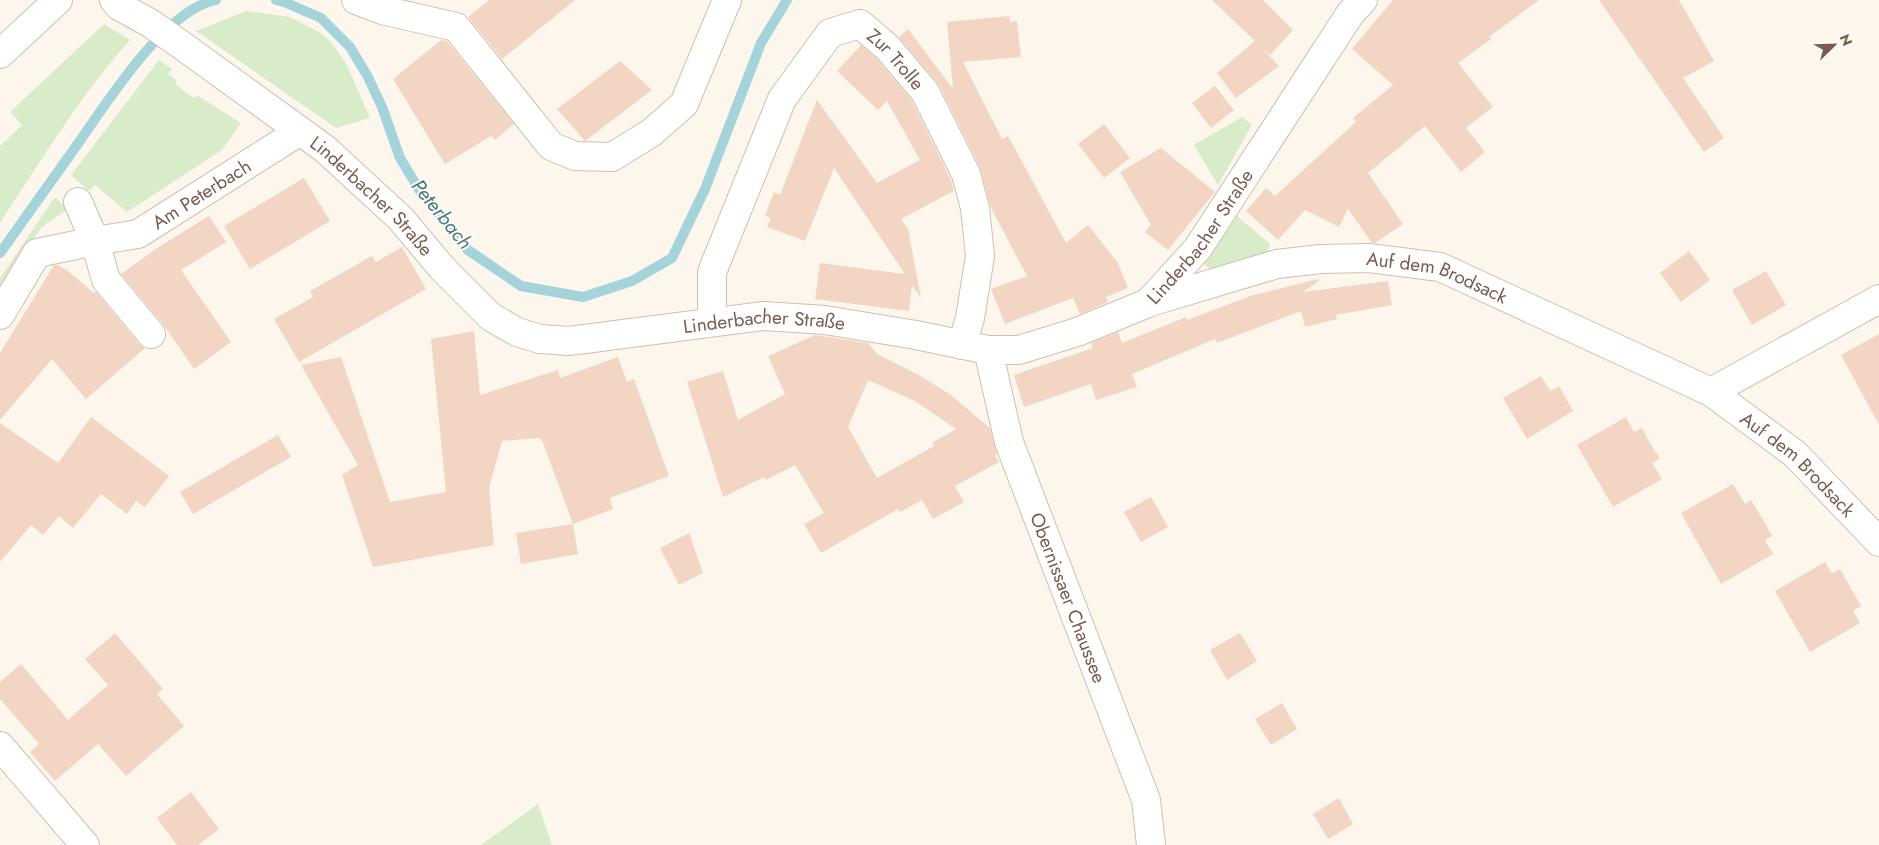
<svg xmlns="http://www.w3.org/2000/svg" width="1879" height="845" viewBox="0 0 1879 845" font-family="Jost,sans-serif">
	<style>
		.green { fill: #d8ecc9 }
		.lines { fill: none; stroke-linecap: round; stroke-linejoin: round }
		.stream { stroke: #a5d3da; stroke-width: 10 }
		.building { fill: #f3d5c3; fill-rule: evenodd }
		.minor-casing { stroke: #d1beb0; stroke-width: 30 }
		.minor { stroke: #fff; stroke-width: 28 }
		.labels { text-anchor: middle; stroke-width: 4; stroke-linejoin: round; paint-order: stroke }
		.street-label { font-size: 19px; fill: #7a5c4d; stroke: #fffaf3 }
		.water-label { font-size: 20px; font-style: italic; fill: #437c86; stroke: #fffaf3 }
	</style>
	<rect width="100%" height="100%" fill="#fdf6ec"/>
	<path class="green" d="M 246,11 L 290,17 L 321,33 L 333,44 L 347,65 L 370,118 L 336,128 L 196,31 Z
		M 104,24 L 130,40 C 80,96 41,160 0,223 L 0,146 L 22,125 L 10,112 Z
		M 159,60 L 172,69 L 168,74 L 177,81 L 175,84 L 194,98 L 197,95 L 241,123 L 222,150 L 127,212 L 95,185 L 89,191 L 71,175 Z
		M 1242,117 L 1252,125 L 1218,185 L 1194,145 Z
		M 55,197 L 68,209 L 41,228 L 0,289 L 0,278 Z
		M 1236,215 L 1270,244 L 1268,252 L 1262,257 L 1211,270 L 1203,263 Z
		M 538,804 L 552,845 L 481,845 Z"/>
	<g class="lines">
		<path class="stream" d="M 276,0 L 284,2 L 321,18 L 350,47 L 368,77 L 382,107 L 400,158 L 420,191 L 468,250 L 521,286 L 583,297 L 632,281 L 672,258 L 705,189 L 761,43 L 787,0
			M 0,253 C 26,217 51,181 77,145 C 106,104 165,9 216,0"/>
	</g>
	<path class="building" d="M 489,0 L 575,0 L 502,59 L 468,17 Z
		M 1212,0 L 1263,0 L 1293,30 L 1270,55 L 1261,47 L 1279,66 L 1236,98 L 1217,73 L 1255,41 Z
		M 1393,0 L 1539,0 L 1489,37 L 1491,39 L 1458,63 L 1493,107 L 1466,128 L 1485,152 L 1461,172 L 1425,126 L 1368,173 L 1403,224 L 1375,243 L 1372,243 L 1348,209 L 1339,227 L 1305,210 L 1278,240 L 1246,211 L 1266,188 L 1275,196 L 1356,122 L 1353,118 L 1393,85 L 1352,49 Z
		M 1599,0 L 1679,0 L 1714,61 L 1683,78 L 1724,138 L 1704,152 Z
		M 1009,16 L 1010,22 L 1017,21 L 1021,57 L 963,62 L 1002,139 L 1008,136 L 1066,243 L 1088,225 L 1118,263 L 1128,288 L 1106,297 L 1108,302 L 1080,314 L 1073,298 L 1005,324 L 991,289 L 1027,276 L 991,208 L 980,167 L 939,85 L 899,37 L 908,29 L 953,89 L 947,22 Z
		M 441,40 L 447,41 L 514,124 L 495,140 L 491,136 L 445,164 L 393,79 Z
		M 861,45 L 876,58 L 912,101 L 951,180 L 954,191 L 901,219 L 908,229 L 921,298 L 912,285 L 909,311 L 815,299 L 820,263 L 905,274 L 834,168 L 805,241 L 767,227 L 771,218 L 765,216 L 774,192 L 780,195 L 817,100 L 877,183 L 920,160 L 887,101 L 878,110 L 837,71 Z
		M 620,61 L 652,90 L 585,141 L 557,109 Z
		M 1215,86 L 1234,110 L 1211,128 L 1192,103 Z
		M 1104,124 L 1130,158 L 1104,178 L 1078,144 Z
		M 1161,148 L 1215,192 L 1168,250 L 1145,232 L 1151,225 L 1120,172 Z
		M 304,178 L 330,221 L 250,269 L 224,226 Z
		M 209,216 L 226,242 L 181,270 L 231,342 L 194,369 L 163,324 L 121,274 L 160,246 Z
		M 402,247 L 426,289 L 299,362 L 274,319 L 313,297 L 310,291 L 372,256 L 376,262 Z
		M 1689,251 L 1710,280 L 1681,302 L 1660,273 Z
		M 54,265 L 58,265 L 68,271 L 94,293 L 96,292 L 139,344 L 145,348 L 86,399 L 52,359 L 0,420 L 0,353 Z
		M 1766,271 L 1786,305 L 1752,325 L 1732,290 Z
		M 1318,279 L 1319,281 L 1303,292 L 1388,281 L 1392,305 L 1336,315 L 1337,319 L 1305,327 L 1301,311 L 1217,343 L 1215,339 L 1132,374 L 1137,387 L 1096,400 L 1091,384 L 1024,407 L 1014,375 L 1093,348 L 1091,343 L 1118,332 L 1122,343 L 1186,317 L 1187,320 L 1250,296 Z
		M 474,331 L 480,395 L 558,370 L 560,378 L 618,357 L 627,382 L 634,379 L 669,476 L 610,498 L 613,509 L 573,524 L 542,440 L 541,441 L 540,438 L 502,441 L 489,488 L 494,545 L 373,567 L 342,475 L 358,465 L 301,365 L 341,357 L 390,502 L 446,492 L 431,339 Z
		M 1879,334 L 1879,425 L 1841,355 Z
		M 815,335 L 868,343 L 877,354 L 917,374 L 951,395 L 990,428 L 997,454 L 995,455 L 999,462 L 955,486 L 964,502 L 933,519 L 922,500 L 900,512 L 898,509 L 821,553 L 804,524 L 824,513 L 795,465 L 766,480 L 764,477 L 723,497 L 687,382 L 723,371 L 738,420 L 785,394 L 768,356 ZM 868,380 L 915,401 L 956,429 L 932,443 L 934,446 L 877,478 L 848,427 Z
		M 1541,376 L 1550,391 L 1559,386 L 1573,411 L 1527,439 L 1503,398 Z
		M 91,417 L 169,476 L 145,507 L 136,501 L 127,514 L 101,494 L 73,528 L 59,516 L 43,535 L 31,525 L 0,562 L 0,423 L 58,463 Z
		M 1626,417 L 1634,432 L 1642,428 L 1650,443 L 1660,459 L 1652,463 L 1662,479 L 1613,507 L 1577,445 Z
		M 278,435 L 291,457 L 193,514 L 180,492 Z
		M 1733,484 L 1745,504 L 1751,500 L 1762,518 L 1772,536 L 1765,540 L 1773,554 L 1721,584 L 1681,513 Z
		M 1151,497 L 1168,527 L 1141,542 L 1124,512 Z
		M 573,524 L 578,554 L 521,564 L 516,533 Z
		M 689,533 L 703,573 L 679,585 L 660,548 Z
		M 1825,562 L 1832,573 L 1840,569 L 1861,606 L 1853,611 L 1860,623 L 1810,652 L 1775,591 Z
		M 115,633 L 163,689 L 157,694 L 184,726 L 126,776 L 98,744 L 55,781 L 30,752 L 39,744 L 0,699 L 0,682 L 21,664 L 68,720 L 108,685 L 85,659 Z
		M 1240,633 L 1257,661 L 1227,680 L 1210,650 Z
		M 1282,703 L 1297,729 L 1271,745 L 1255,719 Z
		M 191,792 L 219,829 L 198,845 L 177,845 L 157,818 Z
		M 1339,798 L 1353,824 L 1328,839 L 1313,814 Z"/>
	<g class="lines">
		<g class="minor-casing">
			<g id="minor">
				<path id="s1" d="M 114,0 L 119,6 L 150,23 L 180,44 L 325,149 L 401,219 L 442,268 L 491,317 L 517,332 L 540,339 L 569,341 L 764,316 L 825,320 L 916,335 L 988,350 L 1019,350 L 1077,332 L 1148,303 L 1198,248 L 1350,14 L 1363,0"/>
				<path d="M 356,0 L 382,10 L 456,27 L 551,146 L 575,156 L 612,157 L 651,133 L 684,104 L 727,0"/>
				<path d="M 0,54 L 58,0"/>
				<path d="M 78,202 L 95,241 L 106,280 L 151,334"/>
				<path id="s2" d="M 1150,302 L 1277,264 L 1321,259 L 1369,258 L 1440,267 L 1711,392 L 1795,454 L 1879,542"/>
				<path id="s3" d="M 0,315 L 37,253 L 95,241 L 138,234 L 300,131"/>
				<path id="s4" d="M 712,322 L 712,272 L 782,99 L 830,33 L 860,24 L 887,47 L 925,92 L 966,174 L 975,208 L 980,256 L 970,318 L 962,345"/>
				<path id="s5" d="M 988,350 L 1009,442 L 1146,800 L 1151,845"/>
				<path d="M 1711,392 L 1879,299"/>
				<path d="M 0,746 L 85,845"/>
			</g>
		</g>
		<use href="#minor" class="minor"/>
	</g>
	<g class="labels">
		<g class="street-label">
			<text dy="7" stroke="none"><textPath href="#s4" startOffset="400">Zur Trolle</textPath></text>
			<text dy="7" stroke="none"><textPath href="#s3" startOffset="250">Am Peterbach</textPath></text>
			<text dy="7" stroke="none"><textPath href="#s1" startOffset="325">Linderbacher Straße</textPath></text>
			<text dy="7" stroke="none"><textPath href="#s1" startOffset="1255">Linderbacher Straße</textPath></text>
			<text dy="7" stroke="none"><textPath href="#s2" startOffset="296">Auf dem Brodsack</textPath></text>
			<text dy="7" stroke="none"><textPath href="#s1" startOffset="775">Linderbacher Straße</textPath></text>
			<text dy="7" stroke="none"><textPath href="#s2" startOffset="708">Auf dem Brodsack</textPath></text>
			<text dy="7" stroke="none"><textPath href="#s5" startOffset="261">Obernissaer Chaussee</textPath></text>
		</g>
		<g class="water-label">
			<text transform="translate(442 214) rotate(51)" y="7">Peterbach</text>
		</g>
	</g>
	<g transform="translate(1834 45) rotate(67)" stroke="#fffaf3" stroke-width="4" paint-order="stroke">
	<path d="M0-4L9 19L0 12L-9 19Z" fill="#7a5c4d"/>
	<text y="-8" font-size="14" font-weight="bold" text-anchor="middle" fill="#7a5c4d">N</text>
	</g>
</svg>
